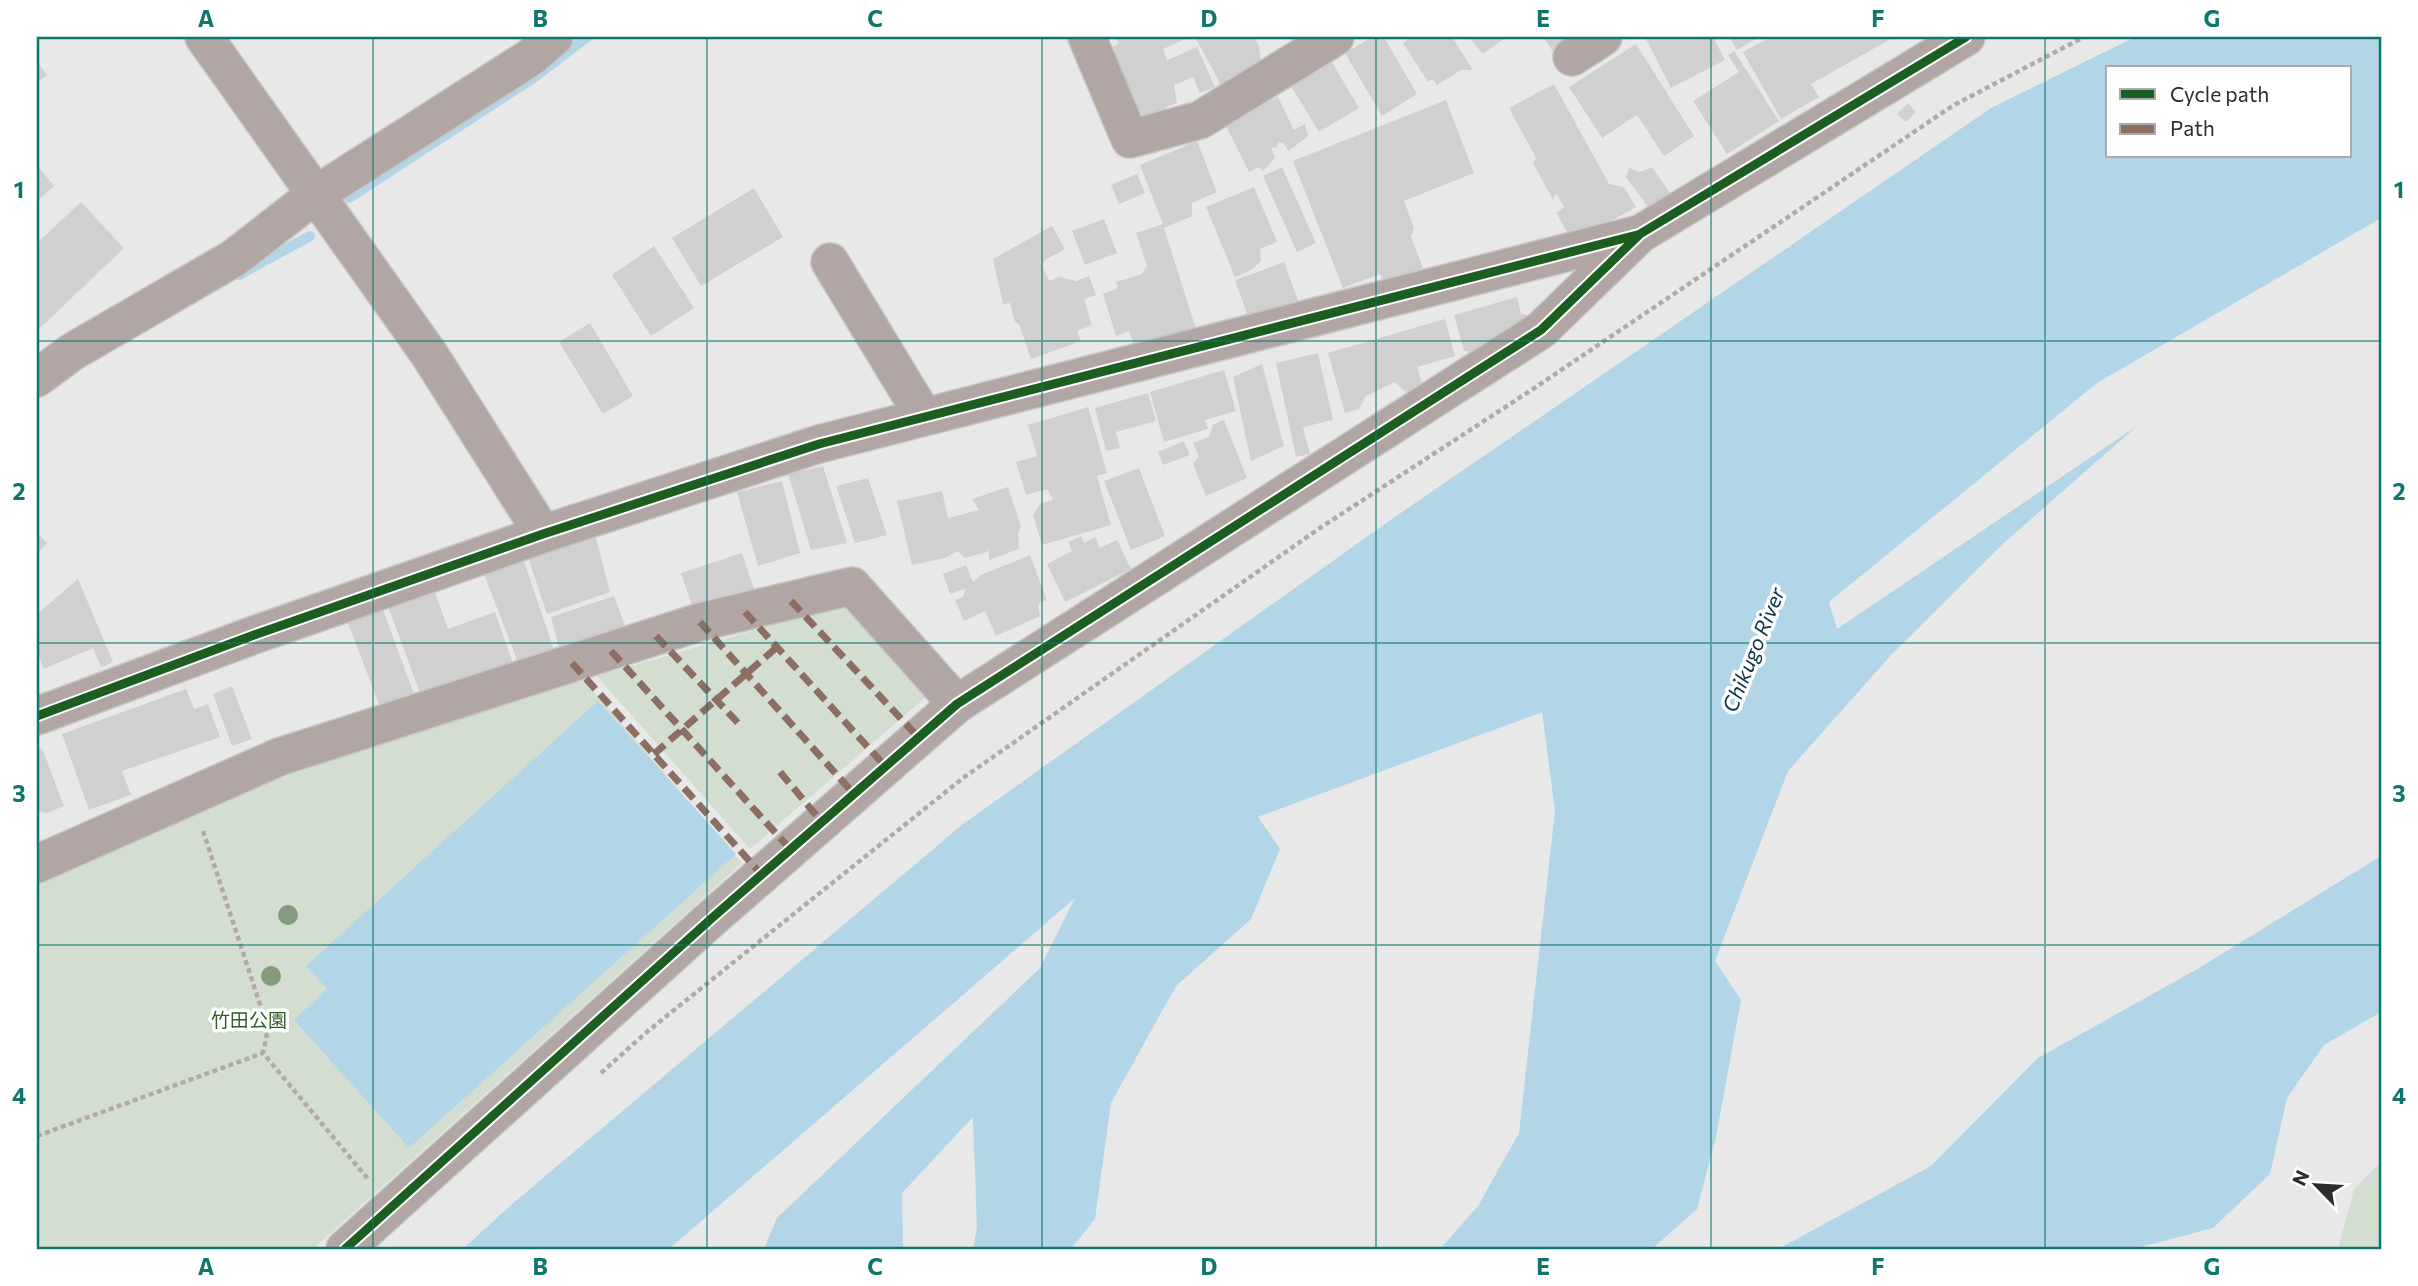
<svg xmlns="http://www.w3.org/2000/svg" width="2418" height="1286" viewBox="0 0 2418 1286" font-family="Commissioner,'Noto Sans JP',sans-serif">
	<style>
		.green { fill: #d3ded1 }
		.water { fill: #b2d5e7; fill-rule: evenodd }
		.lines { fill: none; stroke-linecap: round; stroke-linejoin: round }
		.stream { stroke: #b2d5e7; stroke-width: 10 }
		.building { fill: #d1d0d0 }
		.minor-casing { stroke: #c7c6c7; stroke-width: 40 }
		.path { stroke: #b1aaa8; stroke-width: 4.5; stroke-dasharray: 5 3.5; stroke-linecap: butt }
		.minor { stroke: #b1a6a3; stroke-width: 37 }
		.quiet { stroke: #8d6e63; stroke-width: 7; stroke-dasharray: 14 7; stroke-linecap: butt }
		.cycleway-casing { stroke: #fff; stroke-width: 13 }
		.cycleway { stroke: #1b5e20; stroke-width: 9 }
		.tree { fill: #849b7e }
		.grid { fill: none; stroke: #0f766e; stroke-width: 2; stroke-opacity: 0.55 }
		.labels { text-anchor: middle; stroke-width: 7; stroke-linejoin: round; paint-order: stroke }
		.park-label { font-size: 19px; fill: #325c27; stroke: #fff }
		.water-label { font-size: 21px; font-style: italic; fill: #083446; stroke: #fff }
		.neatline { fill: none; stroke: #0f766e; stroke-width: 2.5 }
		.grid-label { font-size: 23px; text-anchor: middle; font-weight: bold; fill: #0f766e }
	</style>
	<rect width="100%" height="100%" fill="#e8e8e8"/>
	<path class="green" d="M 849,603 L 927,696 L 750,849 L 597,676 Z
		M 577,675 L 598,696 L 742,863 L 313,1249 L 37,1249 L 37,875 L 276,780 Z
		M 2381,1162 L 2381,1249 L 2338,1249 L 2354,1189 Z"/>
	<path class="water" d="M 2135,37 L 2381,37 L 2381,218 L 2097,383 L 1829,602 L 1837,629 L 2137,426 L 2006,541 L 1891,655 L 1788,771 L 1715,961 L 1741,1000 L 1716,1137 L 1697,1209 L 1652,1249 L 1440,1249 L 1478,1206 L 1519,1133 L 1555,811 L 1542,712 L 1258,817 L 1280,849 L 1251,919 L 1176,986 L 1111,1103 L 1095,1219 L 1071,1249 L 973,1249 L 977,1228 L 973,1117 L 902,1193 L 903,1249 L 764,1249 L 777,1218 L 1040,968 L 1075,898 L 669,1249 L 463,1249 L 511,1205 L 963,824 L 1389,521 L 1991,108 ZM 2108,68 L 2350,68 L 2350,156 L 2108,156 Z
		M 598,701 L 736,854 L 409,1148 L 294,1020 L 327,989 L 306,966 Z
		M 2381,856 L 2381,1012 L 2324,1045 L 2287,1098 L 2270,1174 L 2213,1228 L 2133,1249 L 1778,1249 L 1931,1166 L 2038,1058 L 2199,968 Z"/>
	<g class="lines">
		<path class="stream" d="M 349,198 L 535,77 L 587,37
			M 239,275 L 310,236"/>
	</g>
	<path class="building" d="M 1115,37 L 1185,37 L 1186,39 L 1163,49 L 1167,60 L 1197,47 L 1215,87 L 1200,93 L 1193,77 L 1174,85 L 1177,103 L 1166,107 L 1168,114 L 1145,119 L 1140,112 L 1111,48 L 1119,44 Z
		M 1195,37 L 1254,37 L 1259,46 L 1261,63 L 1221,85 Z
		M 1372,37 L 1384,37 L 1417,94 L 1382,116 L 1345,53 Z
		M 1412,37 L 1452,37 L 1473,70 L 1461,70 L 1437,85 L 1433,79 L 1428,82 L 1403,43 Z
		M 1469,37 L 1506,37 L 1483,54 Z
		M 1543,37 L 1579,37 L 1554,53 Z
		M 1645,37 L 1713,37 L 1725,60 L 1671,88 Z
		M 1729,37 L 1759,37 L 1737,50 Z
		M 1771,37 L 1894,37 L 1811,84 L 1819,97 L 1781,119 L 1743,52 Z
		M 1636,44 L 1694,136 L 1664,156 L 1637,115 L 1602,138 L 1569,87 Z
		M 1734,51 L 1779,121 L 1727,154 L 1693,101 L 1739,72 L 1728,55 Z
		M 37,61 L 47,75 L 37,82 Z
		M 1332,62 L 1359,108 L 1319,132 L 1291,86 Z
		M 1554,84 L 1609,184 L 1624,187 L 1636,207 L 1588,234 L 1570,237 L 1556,213 L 1564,207 L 1556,193 L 1553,200 L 1533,163 L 1536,158 L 1509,108 Z
		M 1278,97 L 1294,130 L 1305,124 L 1308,136 L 1289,151 L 1283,143 L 1278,142 L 1276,148 L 1271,147 L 1275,158 L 1263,171 L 1258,167 L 1249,172 L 1225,124 Z
		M 1446,100 L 1474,173 L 1404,201 L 1414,228 L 1411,237 L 1423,268 L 1384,283 L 1380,274 L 1343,288 L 1293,161 Z
		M 1908,103 L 1916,112 L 1906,122 L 1897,114 Z
		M 1197,141 L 1217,192 L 1192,203 L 1192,216 L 1164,228 L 1196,329 L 1135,348 L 1129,331 L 1116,336 L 1103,294 L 1118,288 L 1116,282 L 1142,274 L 1147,266 L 1136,233 L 1163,224 L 1140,165 Z
		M 37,165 L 54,186 L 37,201 Z
		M 1282,167 L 1316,243 L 1297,252 L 1263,176 Z
		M 1652,167 L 1672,196 L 1651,211 L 1626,177 L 1629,168 L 1640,172 Z
		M 1137,174 L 1145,193 L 1119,204 L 1111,185 Z
		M 1254,187 L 1277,242 L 1260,249 L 1261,261 L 1251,270 L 1235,277 L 1206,207 Z
		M 754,188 L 783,237 L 701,286 L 672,238 Z
		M 81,202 L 124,248 L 37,331 L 37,243 Z
		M 1104,219 L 1117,253 L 1085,265 L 1072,231 Z
		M 1052,226 L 1065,249 L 1045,260 L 1042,266 L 1049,281 L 1059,277 L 1076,281 L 1089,276 L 1096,295 L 1084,299 L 1092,325 L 1077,331 L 1081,341 L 1031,359 L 1019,324 L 1015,322 L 1010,303 L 1003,304 L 993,259 Z
		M 654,246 L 694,308 L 651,336 L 612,275 Z
		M 1284,262 L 1298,300 L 1249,319 L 1235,280 Z
		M 1517,297 L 1521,314 L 1529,315 L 1529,322 L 1485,353 L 1464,351 L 1454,315 Z
		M 1445,319 L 1455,356 L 1417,367 L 1423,387 L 1405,392 L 1395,382 L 1366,396 L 1359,409 L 1345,413 L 1328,353 Z
		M 590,323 L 633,396 L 603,414 L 559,342 Z
		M 1318,353 L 1333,420 L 1303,427 L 1310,454 L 1296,457 L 1276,363 Z
		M 1262,364 L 1284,446 L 1251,461 L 1233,377 Z
		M 1224,370 L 1236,411 L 1205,420 L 1208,429 L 1164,442 L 1150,392 Z
		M 1148,393 L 1156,421 L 1116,432 L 1120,448 L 1106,451 L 1095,408 Z
		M 1088,407 L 1107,473 L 1097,476 L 1111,525 L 1042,545 L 1033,515 L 1040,504 L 1053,500 L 1047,489 L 1026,495 L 1016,462 L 1037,456 L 1028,425 Z
		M 1224,420 L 1247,478 L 1206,496 L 1193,464 L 1199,457 L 1193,443 L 1209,437 L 1213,425 Z
		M 1184,441 L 1190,455 L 1163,465 L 1158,452 Z
		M 823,466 L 847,543 L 811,550 L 788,474 Z
		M 1139,468 L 1165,536 L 1131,550 L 1104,481 Z
		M 868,478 L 887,535 L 855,543 L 836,486 Z
		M 782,481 L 800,553 L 758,566 L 737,492 Z
		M 1008,487 L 1021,526 L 1018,533 L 1019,549 L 989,560 L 989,551 L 965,558 L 958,551 L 945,558 L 912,565 L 897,501 L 942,491 L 948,518 L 979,510 L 972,499 Z
		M 37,533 L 47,543 L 37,553 Z
		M 595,534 L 610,592 L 547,614 L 528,557 Z
		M 1081,536 L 1084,543 L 1095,537 L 1100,548 L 1117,540 L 1131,569 L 1065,602 L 1047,564 L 1072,551 L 1068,542 Z
		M 742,553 L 758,601 L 695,615 L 681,573 Z
		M 1030,555 L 1047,600 L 1038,604 L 1040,616 L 996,636 L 985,611 L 964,621 L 955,600 L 963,597 L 965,589 L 950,594 L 943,574 L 966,565 L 973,582 L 981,575 Z
		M 524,561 L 555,653 L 519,665 L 484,574 Z
		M 78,579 L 113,662 L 101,667 L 93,648 L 44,669 L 37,652 L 37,614 Z
		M 432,584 L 448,629 L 495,612 L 514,666 L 420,693 L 386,601 Z
		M 614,596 L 629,637 L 562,660 L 551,617 Z
		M 380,602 L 417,702 L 382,712 L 345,615 Z
		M 232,686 L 252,739 L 232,746 L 213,694 Z
		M 186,689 L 194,709 L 208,704 L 220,737 L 122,771 L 131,795 L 89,810 L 62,734 Z
		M 42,748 L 64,806 L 47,813 L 37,811 L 37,750 Z"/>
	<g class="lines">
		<g class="minor-casing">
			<path id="minor" d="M 204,37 L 429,354 L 543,534
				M 1087,37 L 1130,139 L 1200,120 L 1335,37
				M 1572,57 L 1603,37
				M 830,262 L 924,417
				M 37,378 L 72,352 L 234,258 L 315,195 L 531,57 L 554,37
				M 37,716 L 254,635 L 543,534 L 819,444 L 1639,234
				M 37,864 L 279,757 L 700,622 L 852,586 L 957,704
				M 345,1249 L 712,918 L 957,704 L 1541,330 L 1640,234 L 1966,37"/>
		</g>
		<path class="path" d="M 203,831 L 268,1029 L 263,1053 L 368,1179
			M 601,1073 L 648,1031 L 963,778 L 1320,528 L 1533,389 L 1954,105 L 2084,37
			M 37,1136 L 263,1053"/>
		<use href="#minor" class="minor"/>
		<path class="quiet" d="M 791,601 L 919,738
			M 745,612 L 886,767
			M 700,622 L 854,794
			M 656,636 L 740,725
			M 611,651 L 791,850
			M 572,663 L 762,875
			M 654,754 L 777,647
			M 780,772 L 822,822"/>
		<g class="cycleway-casing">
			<path id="cycleway" d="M 37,716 L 254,635 L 543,534 L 819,444 L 1637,235
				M 345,1249 L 712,918 L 957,704 L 1541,330 L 1640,234 L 1966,37"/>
		</g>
		<use href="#cycleway" class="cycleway"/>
	</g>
	<g class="tree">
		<circle cx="288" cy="915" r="10"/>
		<circle cx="271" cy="976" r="10"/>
	</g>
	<path class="grid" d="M 373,37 L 373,1249M 707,37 L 707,1249M 1042,37 L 1042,1249M 1376,37 L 1376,1249M 1711,37 L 1711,1249M 2045,37 L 2045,1249M 37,341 L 2381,341M 37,643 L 2381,643M 37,945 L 2381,945"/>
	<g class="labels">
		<g class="park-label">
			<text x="249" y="1027">竹田公園</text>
		</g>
		<g class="water-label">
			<text transform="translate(1754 650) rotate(-68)" y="7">Chikugo River</text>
		</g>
	</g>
	<rect width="2418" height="1286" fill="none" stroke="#ffffff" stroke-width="77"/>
	<rect x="2106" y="66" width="245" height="91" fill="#ffffff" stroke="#ababab" stroke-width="2"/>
	<rect x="2120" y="89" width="35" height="10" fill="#1b5e20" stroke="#ababab" stroke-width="2"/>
	<text x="2170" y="102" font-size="21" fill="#2e2d2e">Cycle path</text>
	<rect x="2120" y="124" width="35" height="10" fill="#8d6e63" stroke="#ababab" stroke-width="2"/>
	<text x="2170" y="136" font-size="21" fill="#2e2d2e">Path</text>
	<g transform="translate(2316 1185) rotate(295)" stroke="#ffffff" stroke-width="5" paint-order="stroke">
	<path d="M0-5L12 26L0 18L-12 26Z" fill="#2e2d2e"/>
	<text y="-10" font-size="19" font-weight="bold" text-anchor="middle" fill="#2e2d2e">N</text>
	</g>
	<rect x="38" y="38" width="2342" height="1210" class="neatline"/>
	<g class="grid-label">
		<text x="206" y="27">A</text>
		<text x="540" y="27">B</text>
		<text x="875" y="27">C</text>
		<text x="1209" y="27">D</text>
		<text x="1543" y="27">E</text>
		<text x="1878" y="27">F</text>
		<text x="2212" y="27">G</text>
		<text x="19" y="198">1</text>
		<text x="2399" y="198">1</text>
		<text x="19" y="500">2</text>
		<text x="2399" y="500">2</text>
		<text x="19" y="802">3</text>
		<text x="2399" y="802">3</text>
		<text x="19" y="1104">4</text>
		<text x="2399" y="1104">4</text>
		<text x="206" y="1275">A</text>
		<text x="540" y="1275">B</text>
		<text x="875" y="1275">C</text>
		<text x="1209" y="1275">D</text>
		<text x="1543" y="1275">E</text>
		<text x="1878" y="1275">F</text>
		<text x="2212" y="1275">G</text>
	</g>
</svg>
